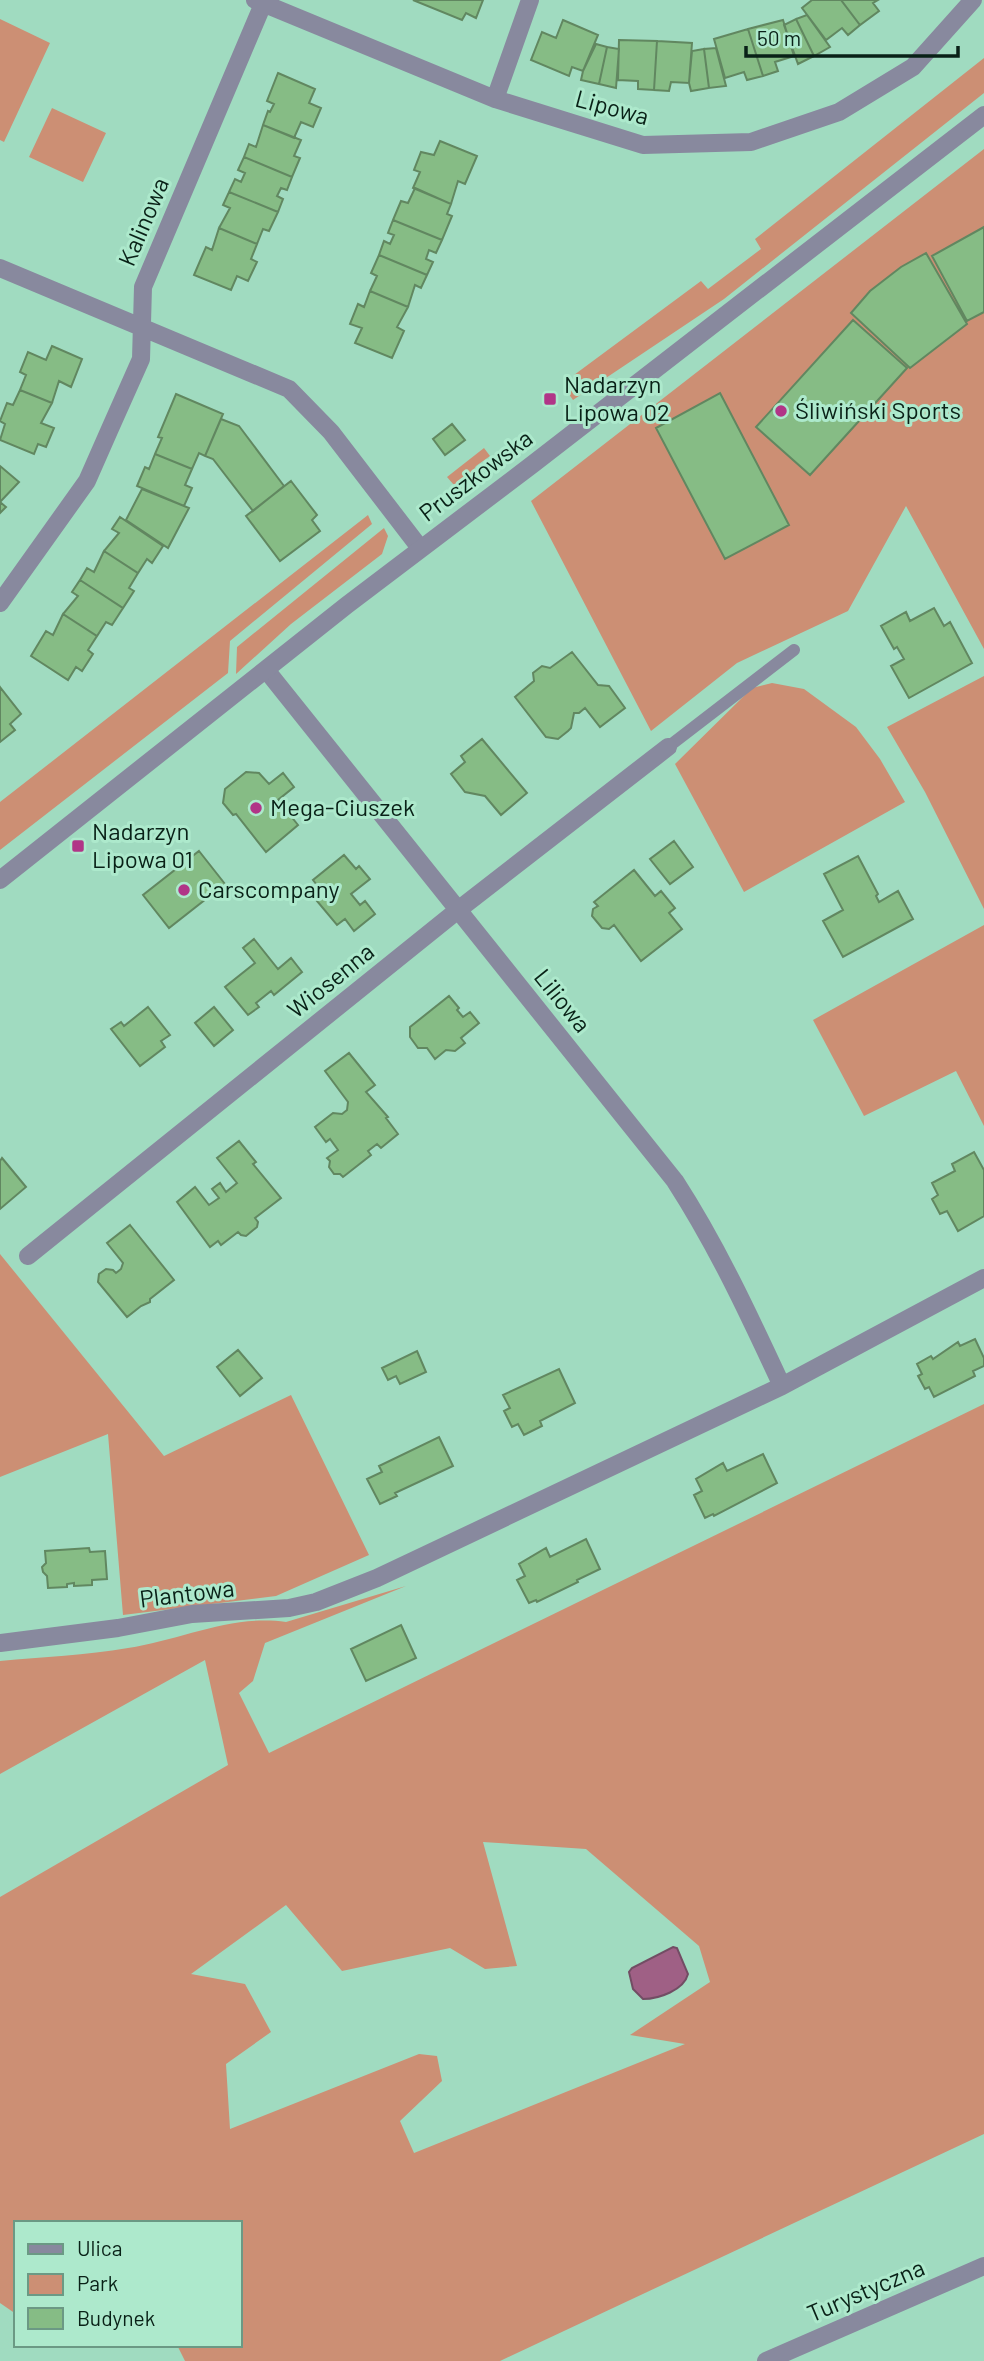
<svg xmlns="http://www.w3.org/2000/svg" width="984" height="2361" viewBox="0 0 984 2361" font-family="Barlow,sans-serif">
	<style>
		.green { fill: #cc8f74; fill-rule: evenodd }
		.water { fill: #9f6085; stroke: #724d64; stroke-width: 2 }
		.building { fill: #86bc85; stroke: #618760; stroke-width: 2 }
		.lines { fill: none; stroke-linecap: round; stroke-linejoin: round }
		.service { stroke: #88899e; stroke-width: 12 }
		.minor { stroke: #88899e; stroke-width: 18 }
		.tertiary { stroke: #88899e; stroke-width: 18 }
		.poi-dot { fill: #b13587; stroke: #ade9cc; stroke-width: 2.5 }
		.labels { text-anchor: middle; stroke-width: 6; stroke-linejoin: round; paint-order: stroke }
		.street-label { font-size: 24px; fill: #092117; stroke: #ade9cc }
		.poi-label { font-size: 24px; fill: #092117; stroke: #ade9cc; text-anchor: start }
	</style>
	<rect width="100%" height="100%" fill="#a0dbc0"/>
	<path class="green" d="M 0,19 L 50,43 L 4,142 L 0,140 Z
		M 984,58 L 984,93 L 724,299 L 573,400 L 566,390 L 578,382 L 574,375 L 701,281 L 708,289 L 761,249 L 755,239 Z
		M 52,108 L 106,133 L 83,182 L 29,157 Z
		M 984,149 L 984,649 L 906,506 L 848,611 L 737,663 L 651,731 L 531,501 Z
		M 484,448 L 490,456 L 476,466 L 460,492 L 447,477 Z
		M 368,515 L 372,524 L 230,641 L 228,673 L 0,850 L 0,802 Z
		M 384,528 L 388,536 L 382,554 L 291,624 L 236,674 L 237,647 Z
		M 984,676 L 984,909 L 925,792 L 887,727 Z
		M 772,683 L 804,689 L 856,727 L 880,759 L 905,802 L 744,892 L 675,764 L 752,688 Z
		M 984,925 L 984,1126 L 956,1071 L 864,1116 L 813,1020 Z
		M 0,1254 L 164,1456 L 291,1395 L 369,1555 L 276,1596 L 123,1615 L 108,1434 L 0,1477 Z
		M 984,1404 L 984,2134 L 500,2361 L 185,2361 L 177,2345 L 240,2345 L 240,2223 L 16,2223 L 16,2314 L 0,2303 L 0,1897 L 228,1765 L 205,1660 L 0,1774 L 0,1661 C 43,1657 86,1655 128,1648 C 181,1640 232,1614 286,1622 L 406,1586 L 265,1643 L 253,1681 L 239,1693 L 269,1753 ZM 483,1842 L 586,1849 L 699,1946 L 710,1982 L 630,2035 L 685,2044 L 414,2153 L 400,2121 L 442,2081 L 437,2056 L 419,2054 L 230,2129 L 226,2064 L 271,2032 L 245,1984 L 191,1974 L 286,1905 L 342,1971 L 450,1948 L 485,1969 L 517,1966 Z"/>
	<path class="water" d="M 673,1947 L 677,1948 L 688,1974 C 684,1990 659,1999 643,1999 L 633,1989 L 629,1972 L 632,1968 Z"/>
	<path class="building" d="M 413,0 L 483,0 L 476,18 L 466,13 L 462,20 Z
		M 812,0 L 841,0 L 860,25 L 848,35 L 842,28 L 826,40 L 802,8 Z
		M 841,0 L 878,0 L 873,3 L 879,11 L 860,25 Z
		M 807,15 L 830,47 L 814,56 L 796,19 Z
		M 796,19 L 814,56 L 798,64 L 784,25 Z
		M 563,20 L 598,35 L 583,71 L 572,67 L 569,76 L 531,60 L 542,32 L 556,38 Z
		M 783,20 L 794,56 L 775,62 L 778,71 L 763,76 L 748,29 Z
		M 748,29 L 763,76 L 747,80 L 744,72 L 725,78 L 714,39 Z
		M 619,40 L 657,41 L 654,90 L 638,89 L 638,81 L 618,80 Z
		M 657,41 L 692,43 L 689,83 L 671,82 L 669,91 L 654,90 Z
		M 596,44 L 607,47 L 599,84 L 581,80 L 583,71 Z
		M 607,47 L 619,49 L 616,88 L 599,84 Z
		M 716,48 L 726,86 L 709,88 L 704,49 Z
		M 704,49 L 709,88 L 691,91 L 689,83 L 692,51 Z
		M 278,73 L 315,89 L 309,103 L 321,108 L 313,127 L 301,122 L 294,138 L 263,125 L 268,111 L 270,112 L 274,104 L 267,101 Z
		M 263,125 L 301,140 L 294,156 L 300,158 L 292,177 L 244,157 L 249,144 L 256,147 Z
		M 440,141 L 477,156 L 465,184 L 458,181 L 451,204 L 413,188 L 420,172 L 414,170 L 421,152 L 434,155 Z
		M 244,157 L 292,177 L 287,190 L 281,188 L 277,196 L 283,199 L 278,212 L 229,192 L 235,179 L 241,182 L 245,173 L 238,170 Z
		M 415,188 L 451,204 L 447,214 L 452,216 L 442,240 L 393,220 L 401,201 L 408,203 Z
		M 229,192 L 278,212 L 269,231 L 263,229 L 257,244 L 219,228 L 230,208 L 223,205 Z
		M 393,220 L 442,240 L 436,253 L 429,250 L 426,259 L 433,262 L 427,275 L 379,255 L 384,241 L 390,244 L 394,235 L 388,233 Z
		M 984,227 L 984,312 L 967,321 L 932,256 Z
		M 219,228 L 257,244 L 251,259 L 257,262 L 248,281 L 237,276 L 231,290 L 194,275 L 206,247 L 212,250 Z
		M 926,253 L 967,324 L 910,368 L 851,313 L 870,291 L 901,267 Z
		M 379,255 L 427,275 L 421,288 L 415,285 L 408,307 L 370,291 L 377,276 L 371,273 Z
		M 370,291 L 408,307 L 397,327 L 404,331 L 392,358 L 355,343 L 362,328 L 350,324 L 358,304 L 364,307 Z
		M 853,320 L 907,368 L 810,475 L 756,427 Z
		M 52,346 L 82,359 L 71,387 L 59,381 L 52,403 L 20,390 L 26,375 L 20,372 L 28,352 L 46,360 Z
		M 20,390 L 52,403 L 41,423 L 54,428 L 46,447 L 38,444 L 34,454 L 0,440 L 5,424 L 0,421 L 7,403 L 13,405 Z
		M 720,393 L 789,525 L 725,559 L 656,428 Z
		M 176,394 L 223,414 L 205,456 L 199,453 L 192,469 L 155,454 L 162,438 L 158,437 Z
		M 221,419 L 239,426 L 284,486 L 253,511 L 213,459 L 205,456 Z
		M 452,424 L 465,440 L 445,455 L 433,439 Z
		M 155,454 L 192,469 L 185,485 L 192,488 L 184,506 L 137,486 L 145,467 L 149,469 Z
		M 0,466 L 19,482 L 0,502 L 6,507 L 0,513 Z
		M 291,481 L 317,515 L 312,520 L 320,531 L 280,561 L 246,516 Z
		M 142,489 L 189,508 L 168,548 L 126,520 Z
		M 120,517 L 163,546 L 152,563 L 147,559 L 138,573 L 104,551 L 119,533 L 112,529 Z
		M 104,551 L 138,573 L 129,588 L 134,591 L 123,608 L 80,580 L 87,568 L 94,572 Z
		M 80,580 L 123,608 L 112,625 L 106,622 L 97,636 L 63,614 L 78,596 L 72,592 Z
		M 934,608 L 944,626 L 950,622 L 972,663 L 909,698 L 891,666 L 904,659 L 897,647 L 894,649 L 881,626 L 906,612 L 910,621 Z
		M 63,614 L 97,636 L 88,650 L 93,654 L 82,671 L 76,667 L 68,680 L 31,656 L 46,631 L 53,635 Z
		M 572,652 L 598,685 L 609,686 L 625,708 L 600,727 L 585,708 L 579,713 L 574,713 L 571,728 L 568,731 L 558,739 L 546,737 L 515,697 L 534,681 L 533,673 L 542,666 L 550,668 Z
		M 0,687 L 21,714 L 10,724 L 15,730 L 0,742 Z
		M 482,739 L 527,793 L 501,815 L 485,796 L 465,792 L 451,774 L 465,762 L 461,756 Z
		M 246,772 L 259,773 L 269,784 L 283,773 L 294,787 L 278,800 L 298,825 L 266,852 L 236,814 L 233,815 L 223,803 L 225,789 Z
		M 674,841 L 693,867 L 670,884 L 650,859 Z
		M 199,851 L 225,884 L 169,928 L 143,895 Z
		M 344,855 L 356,869 L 359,866 L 370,879 L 351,894 L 360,905 L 365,901 L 375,914 L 354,931 L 345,919 L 337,925 L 317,901 L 324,894 L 313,880 Z
		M 858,856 L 878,894 L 876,896 L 879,902 L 898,891 L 913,919 L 843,957 L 823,921 L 843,910 L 824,874 Z
		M 634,870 L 655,896 L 661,891 L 675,908 L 669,913 L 682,929 L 641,961 L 614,925 L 609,929 L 602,928 L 592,916 L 593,909 L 598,906 L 594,902 Z
		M 254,939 L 278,969 L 291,958 L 302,972 L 274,995 L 271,991 L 256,1003 L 259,1007 L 248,1015 L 225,987 L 255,963 L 243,948 Z
		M 449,996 L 459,1008 L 457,1010 L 463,1017 L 470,1012 L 479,1023 L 461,1038 L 465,1043 L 455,1051 L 446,1050 L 435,1059 L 427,1048 L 418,1048 L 410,1037 L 410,1027 Z
		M 148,1007 L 170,1035 L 161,1041 L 165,1047 L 140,1066 L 111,1029 L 121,1022 L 124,1026 Z
		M 214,1007 L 233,1030 L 214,1046 L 195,1023 Z
		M 349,1053 L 375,1085 L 366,1092 L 388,1117 L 386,1118 L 398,1134 L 381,1148 L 377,1144 L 368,1151 L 371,1155 L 343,1177 L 340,1174 L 334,1174 L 329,1167 L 330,1161 L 327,1158 L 338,1150 L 330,1139 L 326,1142 L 315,1127 L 333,1113 L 342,1114 L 347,1110 L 348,1102 L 325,1071 Z
		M 239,1141 L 256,1162 L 253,1164 L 281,1198 L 255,1218 L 258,1222 L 257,1227 L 246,1236 L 241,1235 L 238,1232 L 221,1245 L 218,1241 L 210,1247 L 177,1202 L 195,1187 L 209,1205 L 219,1198 L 212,1189 L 220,1183 L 226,1192 L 237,1183 L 217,1158 Z
		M 974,1152 L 984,1170 L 984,1216 L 958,1231 L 947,1211 L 940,1214 L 932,1199 L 938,1195 L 932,1183 L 955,1171 L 952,1164 Z
		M 2,1158 L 26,1187 L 0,1209 L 0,1161 Z
		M 130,1225 L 174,1280 L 150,1299 L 150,1302 L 141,1306 L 127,1317 L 98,1282 L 99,1274 L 106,1269 L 113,1270 L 116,1273 L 121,1269 L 123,1263 L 107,1243 Z
		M 975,1339 L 984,1358 L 984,1366 L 973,1371 L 975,1376 L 934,1397 L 929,1387 L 925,1389 L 918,1376 L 922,1374 L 917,1364 L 931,1356 L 933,1359 L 958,1342 L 960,1346 Z
		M 238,1350 L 262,1378 L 240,1396 L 217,1367 Z
		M 417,1351 L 426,1372 L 400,1384 L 396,1376 L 388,1380 L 382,1368 Z
		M 559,1369 L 575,1403 L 540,1421 L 542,1426 L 524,1435 L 518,1424 L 512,1427 L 504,1411 L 510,1408 L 503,1395 Z
		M 439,1437 L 453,1466 L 395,1493 L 397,1496 L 380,1504 L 367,1479 L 382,1472 L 379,1466 Z
		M 763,1454 L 777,1483 L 714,1516 L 713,1514 L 705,1518 L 694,1495 L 702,1491 L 696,1479 L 723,1463 L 727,1471 Z
		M 586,1539 L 600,1569 L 577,1580 L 578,1582 L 537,1602 L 536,1600 L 529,1603 L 517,1580 L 525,1576 L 519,1564 L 546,1548 L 550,1557 Z
		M 89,1548 L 90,1552 L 105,1551 L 107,1579 L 92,1580 L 92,1585 L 74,1586 L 74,1583 L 67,1584 L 67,1587 L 48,1588 L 47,1576 L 43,1572 L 42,1567 L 46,1563 L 45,1551 Z
		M 401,1625 L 416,1658 L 366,1681 L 351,1649 Z"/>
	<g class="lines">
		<path class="service" d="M 668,747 L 794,650"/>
		<path class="minor" d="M 255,0 L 495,99 L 643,145 L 751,142 L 839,112 L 913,67 L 973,0
			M 495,99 L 530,0
			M 0,268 L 289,389 L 331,432 L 420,548
			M 0,603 L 87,481 L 109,431 L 141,359 L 143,287 L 263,4
			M 267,671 L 675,1181 C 717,1246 749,1315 782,1386
			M 28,1256 L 458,910 L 668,747
			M 0,1643 L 118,1628 L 192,1614 L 289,1608 L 316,1602 L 377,1578 L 782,1386 L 984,1278
			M 766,2361 L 984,2266"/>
		<path class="tertiary" d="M 0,880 L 347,605 L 533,464 L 984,115"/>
	</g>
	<g class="poi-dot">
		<rect x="543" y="392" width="14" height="14" rx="3.5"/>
		<circle cx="781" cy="411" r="7"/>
		<circle cx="256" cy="808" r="7"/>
		<rect x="71" y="839" width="14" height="14" rx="3.5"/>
		<circle cx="184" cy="890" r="7"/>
	</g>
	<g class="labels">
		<g class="street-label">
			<text transform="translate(612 108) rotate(15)" y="8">Lipowa</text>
			<text transform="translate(144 222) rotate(-67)" y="8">Kalinowa</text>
			<text transform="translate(476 476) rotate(-37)" y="8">Pruszkowska</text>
			<text transform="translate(331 981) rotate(-39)" y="8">Wiosenna</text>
			<text transform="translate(562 1001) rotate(51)" y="8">Liliowa</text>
			<text transform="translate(187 1594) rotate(-7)" y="8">Plantowa</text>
			<text transform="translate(866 2291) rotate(-23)" y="8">Turystyczna</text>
		</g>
		<g class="poi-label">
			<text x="564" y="393">Nadarzyn<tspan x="564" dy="28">Lipowa 02</tspan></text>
			<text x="795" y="419">Śliwiński Sports</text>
			<text x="270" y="816">Mega-Ciuszek</text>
			<text x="92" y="840">Nadarzyn<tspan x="92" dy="28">Lipowa 01</tspan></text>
			<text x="198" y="898">Carscompany</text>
		</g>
	</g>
	<rect x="14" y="2221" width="228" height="126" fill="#ade9cc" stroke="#6b9984" stroke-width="2"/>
	<rect x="28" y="2244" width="35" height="10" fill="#88899e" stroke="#6b9984" stroke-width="2"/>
	<text x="77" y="2256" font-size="21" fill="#092117">Ulica</text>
	<rect x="28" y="2274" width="35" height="21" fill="#cc8f74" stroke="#6b9984" stroke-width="2"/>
	<text x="77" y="2291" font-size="21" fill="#092117">Park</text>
	<rect x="28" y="2308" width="35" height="21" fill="#86bc85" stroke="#6b9984" stroke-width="2"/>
	<text x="77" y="2326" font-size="21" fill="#092117">Budynek</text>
	<path d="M746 46v10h212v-10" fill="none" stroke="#092117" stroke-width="3.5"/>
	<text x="757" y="46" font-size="21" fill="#092117" stroke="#ade9cc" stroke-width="5" paint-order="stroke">50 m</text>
</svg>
